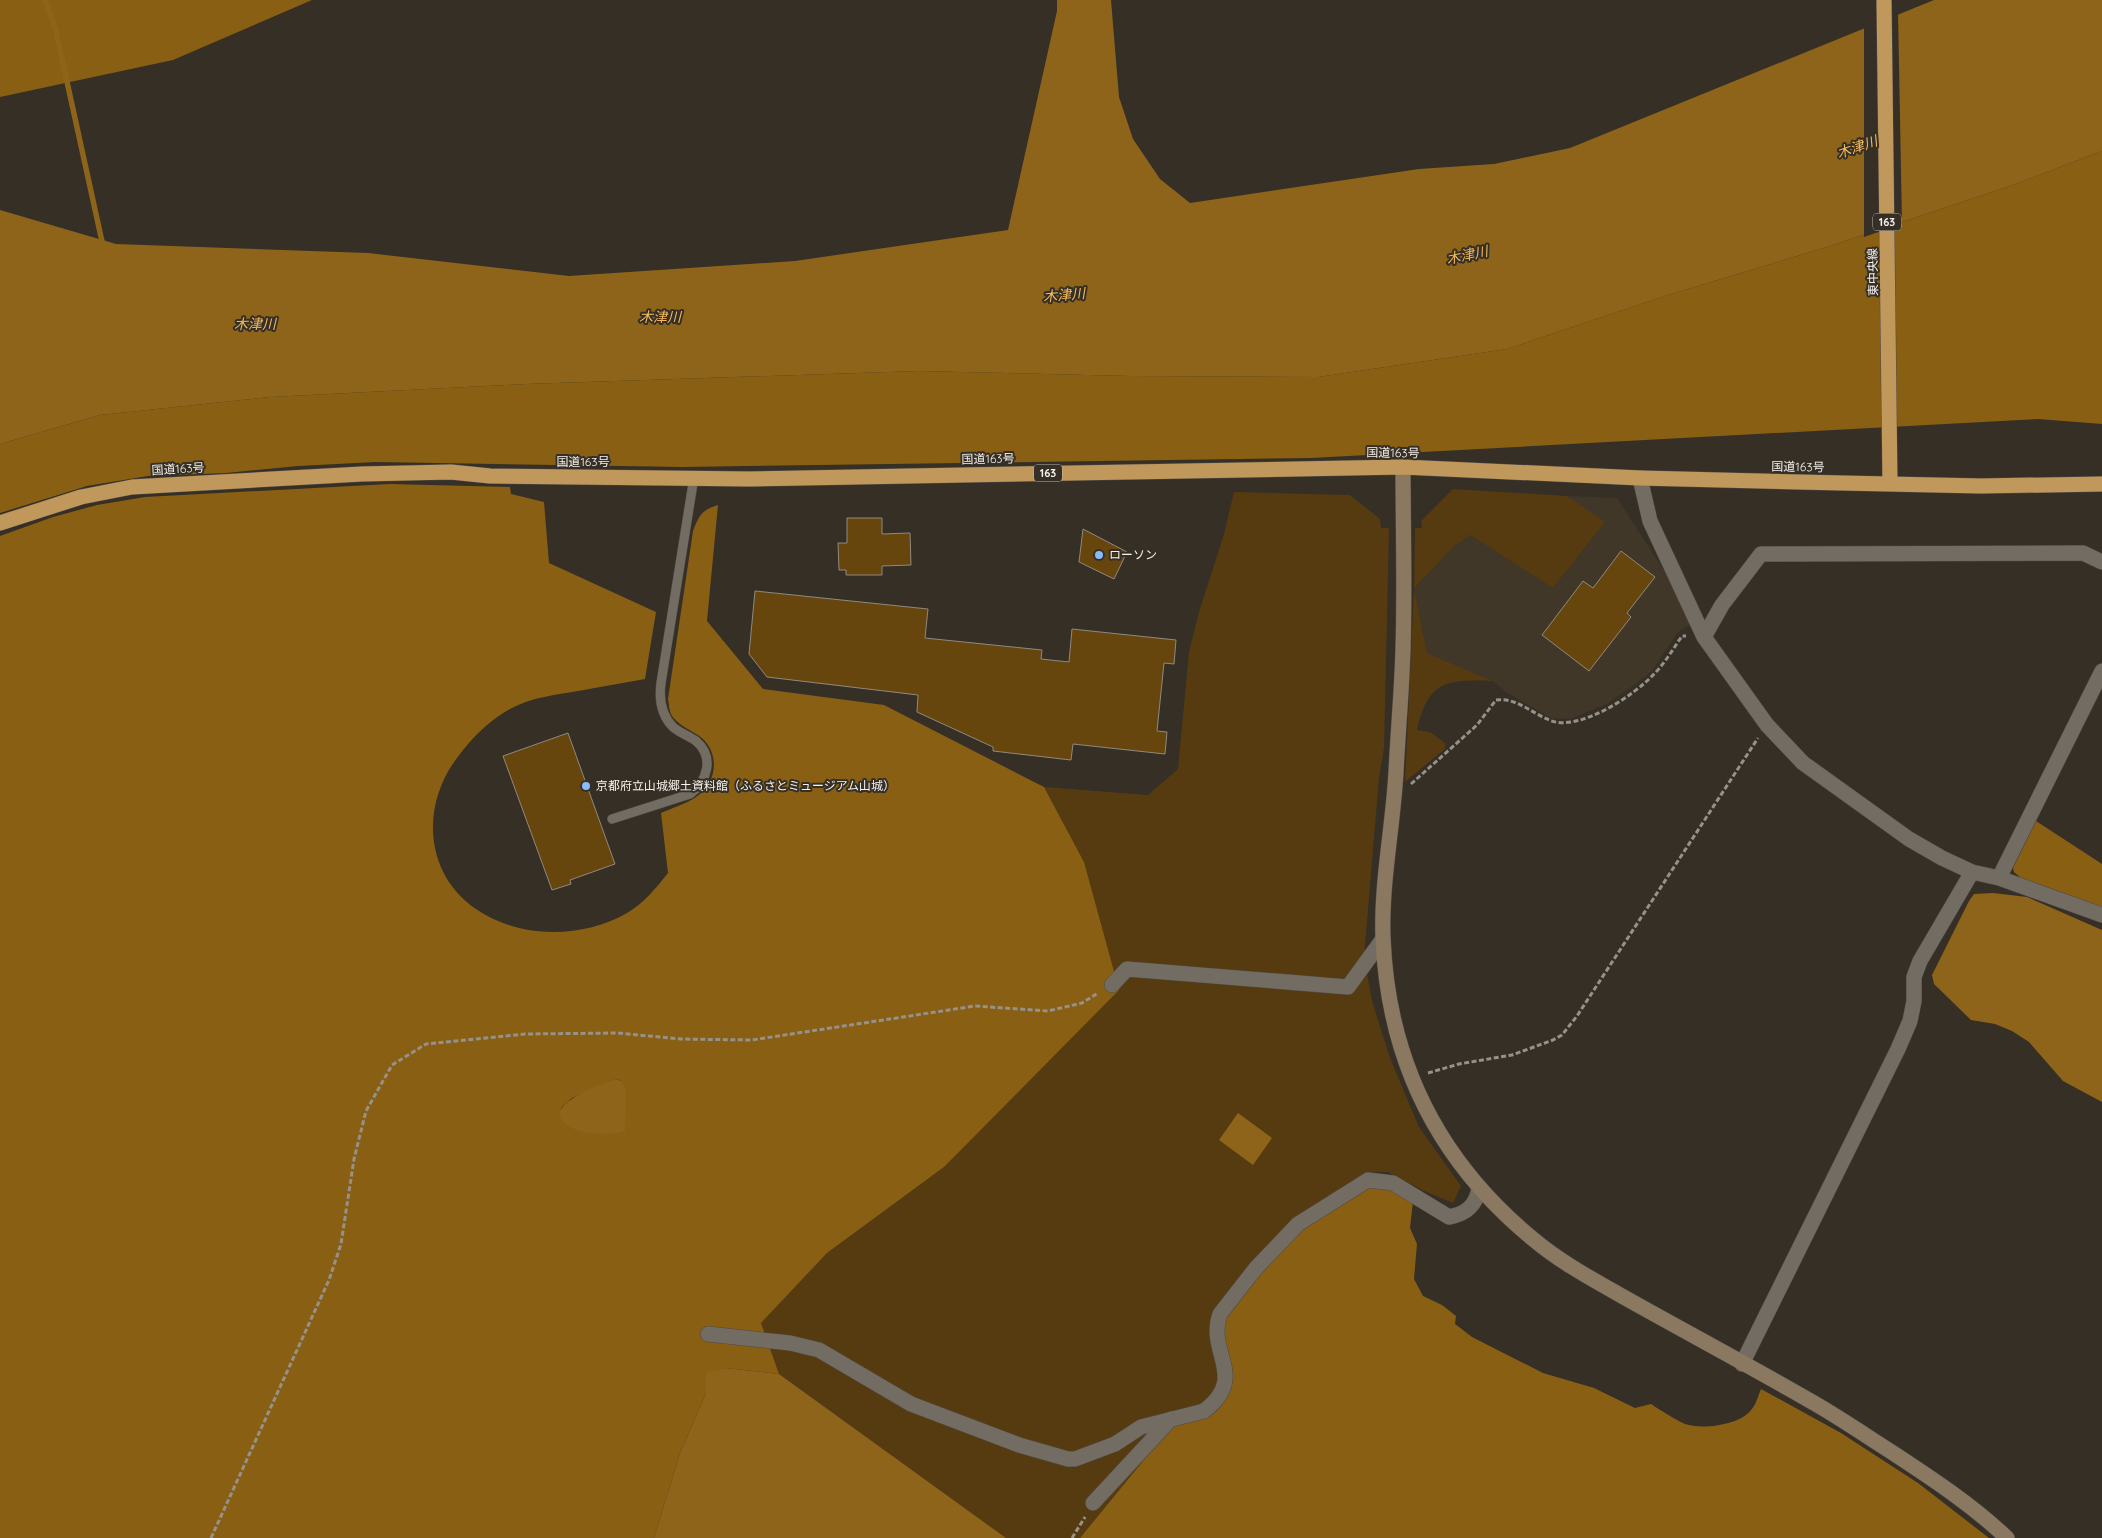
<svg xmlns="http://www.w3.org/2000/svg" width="2102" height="1538" viewBox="0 0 2102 1538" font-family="Quicksand,'Noto Sans JP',sans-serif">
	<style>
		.built { fill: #413729 }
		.green { fill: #563b11 }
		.forest { fill: #895f13; fill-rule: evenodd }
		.water { fill: #8e641a }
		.pier { fill: #352f26 }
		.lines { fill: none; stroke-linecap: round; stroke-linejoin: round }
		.stream { stroke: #8e641a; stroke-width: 5.5 }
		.building { fill: #67460e; stroke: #90897f }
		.lane-casing { stroke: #504b44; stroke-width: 10 }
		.street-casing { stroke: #504b44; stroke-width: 16 }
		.secondary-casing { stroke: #504b44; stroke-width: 16 }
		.highway-casing { stroke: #504b44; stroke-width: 16 }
		.path { stroke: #96918a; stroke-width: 3; stroke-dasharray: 5 2.5; stroke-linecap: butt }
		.lane { stroke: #736c62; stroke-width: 9 }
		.street { stroke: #736c62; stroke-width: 15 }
		.secondary { stroke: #8a7960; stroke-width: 15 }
		.highway { stroke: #c1985c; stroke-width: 15 }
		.poi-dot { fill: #89bafc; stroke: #352f26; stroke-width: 2 }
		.labels { text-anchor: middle; stroke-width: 4; stroke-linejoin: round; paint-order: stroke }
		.shield { fill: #352f26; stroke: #bbb7b1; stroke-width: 1 }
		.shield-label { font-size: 11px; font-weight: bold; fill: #f5f1ec }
		.street-label { font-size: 12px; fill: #f5f1ec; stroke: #352f26 }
		.poi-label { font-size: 12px; fill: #f5f1ec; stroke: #352f26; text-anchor: start }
		.water-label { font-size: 14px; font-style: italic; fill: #f7b95a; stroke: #352f26 }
	</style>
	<rect width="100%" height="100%" fill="#352f26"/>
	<path class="built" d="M 1567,496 L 1617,498 L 1670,580 L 1685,609 L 1690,625 L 1678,632 L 1652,671 L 1637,683 L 1608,703 L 1571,719 L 1551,718 L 1506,692 L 1493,681 L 1427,653 L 1414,590 L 1453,547 L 1470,535 L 1553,588 L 1604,523 Z"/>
	<path class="green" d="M 1453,489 L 1567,496 L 1605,522 L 1553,588 L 1470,535 L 1453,547 L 1414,589 L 1427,653 L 1493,681 C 1446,679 1428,681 1417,730 L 1430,732 L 1445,743 L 1445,749 L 1405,782 L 1414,590 L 1415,528 L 1422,528 L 1421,521 Z
		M 1234,492 L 1350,495 L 1380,519 L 1381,528 L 1389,528 L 1384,748 L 1379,778 L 1364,957 L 1372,1001 L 1390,1058 L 1419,1127 L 1461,1186 L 1453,1203 L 1422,1190 L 1388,1172 L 1368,1172 L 1367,1183 L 1217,1411 L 1211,1415 L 1174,1423 L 1080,1538 L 1006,1538 L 779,1374 L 761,1323 L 827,1253 L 944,1167 L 1084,862 L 1044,787 L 1148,795 L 1178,769 L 1189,652 L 1199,612 L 1224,534 Z"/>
	<path class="forest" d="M 0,0 L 312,0 L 173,60 L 0,97 Z
		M 2102,151 L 2102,424 L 2038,419 L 1311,458 L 683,467 L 376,462 L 298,466 L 226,473 L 148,476 L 87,486 L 0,513 L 0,444 L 100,415 L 270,397 L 526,384 L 918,371 L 1131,376 L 1318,377 L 1507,349 L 1668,295 L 1827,247 L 2010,186 Z
		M 390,484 L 510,487 L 511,494 L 544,502 L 549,563 L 656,612 L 645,679 C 623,683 600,687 578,691 C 555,695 533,697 512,708 C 489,720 472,738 457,758 C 421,805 424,874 476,909 C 519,939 582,939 627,913 C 644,903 656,888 668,873 L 661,813 C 672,808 686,804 696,797 C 716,784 720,757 704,740 C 695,731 677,726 671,714 C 669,710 669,703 668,699 L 693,531 C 699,515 702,510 718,505 L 707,621 L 763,689 L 884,705 L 1044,787 L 1084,862 L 1119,990 L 944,1167 L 827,1253 L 761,1323 L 779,1374 L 726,1368 L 706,1373 L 706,1393 L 680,1453 L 654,1538 L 0,1538 L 0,536 L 53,517 L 97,505 L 145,497 ZM 615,1079 L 622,1081 L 560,1118 L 561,1108 L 572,1098 Z
		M 2036,821 L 2102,864 L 2102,909 L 2022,879 L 2014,872 L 2013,868 Z
		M 1367,1183 L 1391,1189 L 1413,1201 L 1410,1228 L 1417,1244 L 1414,1279 L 1423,1296 L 1442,1305 L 1456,1316 L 1455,1324 L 1472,1337 L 1543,1373 L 1594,1388 L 1635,1408 L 1651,1404 C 1662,1411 1674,1419 1685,1424 C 1702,1430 1740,1425 1751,1410 C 1756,1405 1758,1396 1761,1389 L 1841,1433 L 1918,1483 L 1989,1538 L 1080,1538 L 1174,1423 L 1210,1415 L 1222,1405 L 1229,1391 L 1223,1329 L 1229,1309 L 1300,1229 Z"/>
	<path class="water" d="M 1057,0 L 1111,0 L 1119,97 L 1133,139 L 1160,179 L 1190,203 L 1419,169 L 1494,164 L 1570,148 L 1934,0 L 2102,0 L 2102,151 L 2010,186 L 1827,247 L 1668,295 L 1507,349 L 1318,377 L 1131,376 L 918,371 L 526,384 L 270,397 L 100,415 L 0,444 L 0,210 L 116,244 L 368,253 L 569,276 L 795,261 L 1008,230 L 1057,11 Z
		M 1993,893 L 2027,897 L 2102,930 L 2102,1102 L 2063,1081 L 2029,1042 L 2012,1031 L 1995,1024 L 1971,1020 L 1934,984 L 1932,975 L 1969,901 L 1974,894 Z
		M 615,1079 L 622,1081 L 626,1091 L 625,1131 C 609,1137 561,1135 559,1113 C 565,1097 599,1085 615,1079 Z
		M 1238,1113 L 1272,1138 L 1253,1165 L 1219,1140 Z
		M 726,1368 L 779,1374 L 1006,1538 L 654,1538 L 680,1453 L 706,1393 L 706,1372 Z"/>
	<path class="pier" d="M 1898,12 L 1902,224 L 1864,237 L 1864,25 Z"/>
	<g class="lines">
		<path class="stream" d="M 45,0 L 55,27 L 103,246"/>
	</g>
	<path class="building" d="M 847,518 L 882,518 L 882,534 L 910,533 L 911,565 L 882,566 L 882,575 L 846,575 L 846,570 L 839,570 L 838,543 L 847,543 Z
		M 1083,529 L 1127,552 L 1114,579 L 1079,562 Z
		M 1621,551 L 1655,577 L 1627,613 L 1631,617 L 1589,671 L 1542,635 L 1583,581 L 1593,588 Z
		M 755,591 L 928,609 L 925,638 L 1042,650 L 1041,659 L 1069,662 L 1072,629 L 1176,640 L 1174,664 L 1164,663 L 1157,731 L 1167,732 L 1165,754 L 1073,744 L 1071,760 L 993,751 L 993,747 L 917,712 L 918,695 L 767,677 L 749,654 Z
		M 568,733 L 615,864 L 570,880 L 571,884 L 552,890 L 503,756 Z"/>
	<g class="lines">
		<g class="lane-casing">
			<path id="lane" d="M 612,819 L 690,794 C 707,782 715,757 696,741 C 689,736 680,733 673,727 C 661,715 659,698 661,683 L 694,477"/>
		</g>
		<g class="street-casing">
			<path id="street" d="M 1640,478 L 1650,521 L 1704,637 L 1767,725 L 1803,763 L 1909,839 L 1942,858 L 1972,872 L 1999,878 L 2102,915
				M 1704,637 L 1722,605 L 1761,554 L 2083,553 L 2102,562
				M 1999,878 L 2102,671
				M 1112,985 L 1127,969 L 1348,987 L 1383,939
				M 708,1334 L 790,1343 L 819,1350 L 911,1404 L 1019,1445 L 1068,1459 L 1075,1459 L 1115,1444 L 1141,1427 L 1204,1411 C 1249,1377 1206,1352 1220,1314 L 1256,1268 L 1298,1224 L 1368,1180 L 1393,1183 L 1449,1217 C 1466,1214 1476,1206 1479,1188
				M 1742,1364 L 1898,1049 L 1910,1021 L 1914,1001 L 1914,977 L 1920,961 L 1972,872
				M 1093,1503 L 1171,1419"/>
		</g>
		<g class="secondary-casing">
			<path id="secondary" d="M 1403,467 C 1403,527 1405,588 1403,648 C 1402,689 1398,731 1396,772 C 1393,827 1381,883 1383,938 C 1388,1061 1438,1161 1533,1239 C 1559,1261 1590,1278 1620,1295 C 1684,1331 1750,1366 1814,1403 C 1840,1418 1865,1435 1890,1451 C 1931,1478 1971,1504 2007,1538"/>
		</g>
		<g class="highway-casing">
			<path id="highway" d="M 1884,0 L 1890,484
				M 0,523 L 81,497 L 132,487 L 362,474 L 451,472 L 490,476 L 750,479 L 1403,467 L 1640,478 L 1842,483 L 1981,486 L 2102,484"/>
		</g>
		<path class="path" d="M 1411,784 L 1477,725 L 1496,700 C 1515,697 1532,713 1549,720 C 1578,733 1635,695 1654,674 C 1665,663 1673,649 1682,636 L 1686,636
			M 1428,1073 L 1459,1064 L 1512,1055 L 1553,1040 L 1562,1035 L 1577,1016 L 1758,738
			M 211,1538 L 329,1280 L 341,1244 L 354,1159 L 366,1111 L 392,1065 L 426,1044 L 525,1034 L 617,1033 L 681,1039 L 752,1040 L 975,1006 L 1048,1011 L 1082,1003 L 1098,993
			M 1072,1538 L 1085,1517"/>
		<use href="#lane" class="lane"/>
		<use href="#street" class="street"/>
		<use href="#secondary" class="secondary"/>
		<use href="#highway" class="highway"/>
	</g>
	<g class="poi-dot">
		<circle cx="1099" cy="555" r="5"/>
		<circle cx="586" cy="786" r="5"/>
	</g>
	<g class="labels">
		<g class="shield">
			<rect x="1873" y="213.5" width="28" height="17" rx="4"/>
			<rect x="1034" y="464.5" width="28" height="17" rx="4"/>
		</g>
		<g class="shield-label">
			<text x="1887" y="226">163</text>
			<text x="1048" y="477">163</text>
		</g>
		<g class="street-label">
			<text transform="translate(1873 272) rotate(-91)" y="4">東中央線</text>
			<text transform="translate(1393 453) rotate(1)" y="4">国道163号</text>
			<text transform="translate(988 459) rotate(-1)" y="4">国道163号</text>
			<text x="583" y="466">国道163号</text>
			<text transform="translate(1798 467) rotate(1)" y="4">国道163号</text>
			<text transform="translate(178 469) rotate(-3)" y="4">国道163号</text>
		</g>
		<g class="poi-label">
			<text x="1109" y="559">ローソン</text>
			<text x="596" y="790">京都府立山城郷土資料館（ふるさとミュージアム山城）</text>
		</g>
		<g class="water-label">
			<text transform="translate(1857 147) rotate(-19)" y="5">木津川</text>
			<text transform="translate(1467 255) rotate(-12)" y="5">木津川</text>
			<text transform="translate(1064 295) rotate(-5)" y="5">木津川</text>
			<text x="660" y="322">木津川</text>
			<text transform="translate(255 324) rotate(-1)" y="5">木津川</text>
		</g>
	</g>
</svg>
